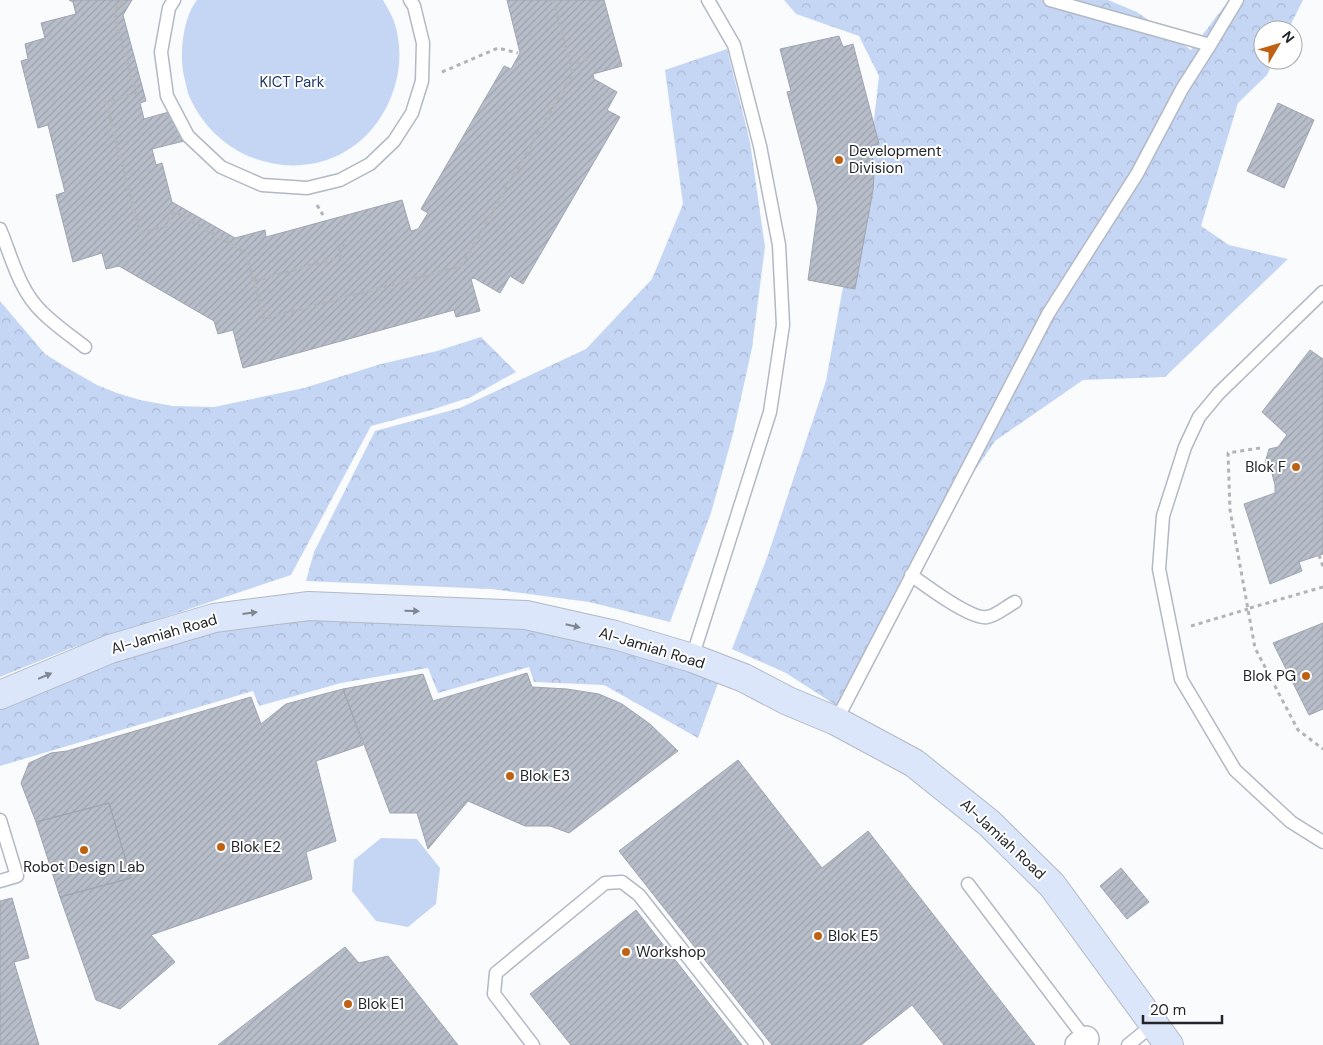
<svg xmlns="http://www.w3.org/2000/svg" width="1323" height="1045" viewBox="0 0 1323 1045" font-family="'DM Sans',sans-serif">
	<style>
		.forest { fill: url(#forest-crowns) }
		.green { fill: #c5d6f5 }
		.building { fill: url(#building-hatch); stroke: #9fa5b0 }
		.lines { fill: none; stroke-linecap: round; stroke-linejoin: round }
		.lane-casing { stroke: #b2b8c4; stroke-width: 15 }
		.street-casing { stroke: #b2b8c4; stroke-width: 28 }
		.secondary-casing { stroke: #b2b8c4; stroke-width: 30 }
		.path { stroke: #b2b4b7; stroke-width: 3; stroke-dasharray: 4 4; stroke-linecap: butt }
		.lane { stroke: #fff; stroke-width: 12 }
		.street { stroke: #fff; stroke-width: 25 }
		.secondary { stroke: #dce6fa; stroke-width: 28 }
		.oneway { fill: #7f8692 }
		.poi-dot { fill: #bf6113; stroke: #fff; stroke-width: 2 }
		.labels { text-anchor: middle; stroke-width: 4; stroke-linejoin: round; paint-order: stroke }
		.park-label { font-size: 15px; fill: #1f3666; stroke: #fff }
		.poi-label { font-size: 15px; fill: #222529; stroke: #fff; text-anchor: start }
		.street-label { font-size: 15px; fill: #222529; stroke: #fff }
	</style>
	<defs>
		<pattern id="forest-crowns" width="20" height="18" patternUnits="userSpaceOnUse" patternTransform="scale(1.25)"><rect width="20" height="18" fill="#c5d6f5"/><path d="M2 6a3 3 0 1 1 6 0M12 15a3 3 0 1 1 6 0" fill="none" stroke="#a9b8d2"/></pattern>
		<pattern id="building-hatch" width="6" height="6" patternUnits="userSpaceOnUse" patternTransform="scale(1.25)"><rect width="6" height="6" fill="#b7bec9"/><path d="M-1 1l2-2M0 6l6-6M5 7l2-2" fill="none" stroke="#9da3ad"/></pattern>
	</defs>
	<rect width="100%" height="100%" fill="#f9fbfd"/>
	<path class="forest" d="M 784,0 L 1108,0 L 1137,12 L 1191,50 L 1229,0 L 1303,0 L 1288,30 L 1263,30 L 1263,60 L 1274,60 L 1267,75 L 1238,103 L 1201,226 L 1229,245 L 1288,259 L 1165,377 L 1083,380 L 995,441 L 909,567 L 862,661 L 837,706 L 786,673 L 732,649 L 768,555 L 826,381 L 855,220 L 871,146 L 879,76 L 859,36 L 796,14 Z
		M 727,49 L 750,142 L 765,247 L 752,348 L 733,434 L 711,513 L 670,622 L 589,602 L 491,589 L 306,581 L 314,552 L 375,431 L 460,408 L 586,349 L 652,279 L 683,204 L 665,70 Z
		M 0,301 L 45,354 L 71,370 L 97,385 L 117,393 L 140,400 L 173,406 L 214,407 L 304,388 L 381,364 L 437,351 L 481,337 L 516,372 L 471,397 L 431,410 L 371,426 L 291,575 L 69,649 L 0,677 Z
		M 309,609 L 522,618 L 724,667 L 698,738 L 604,685 L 534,682 L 529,667 L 438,693 L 428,668 L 341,683 L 259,706 L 253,691 L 0,766 L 0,698 L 78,665 Z"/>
	<path class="green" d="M 197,0 L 383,0 C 388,9 394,18 396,28 C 403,55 399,83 386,108 C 343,191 228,181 190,98 C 187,92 186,83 184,76 C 179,56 183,17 197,0 Z
		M 381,838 L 417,839 L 440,868 L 436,904 L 408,927 L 376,921 L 352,891 L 354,860 Z"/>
	<path class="building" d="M 69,0 L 132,0 L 123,15 L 146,101 L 140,103 L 144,119 L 176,110 L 184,141 L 152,149 L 156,165 L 162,163 L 172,202 L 235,238 L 265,230 L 266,237 L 402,200 L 411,231 L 418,229 L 428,213 L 421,209 L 504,66 L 511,69 L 520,53 L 507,0 L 604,0 L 622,66 L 593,74 L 594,79 L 617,92 L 607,110 L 620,117 L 523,284 L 510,276 L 500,293 L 474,278 L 471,279 L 480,311 L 456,317 L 454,310 L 243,368 L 233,330 L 218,334 L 214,321 L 119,266 L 106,269 L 102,253 L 73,262 L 56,195 L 65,192 L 48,125 L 38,128 L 21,61 L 28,59 L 25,44 L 45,38 L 41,23 L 76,14 L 73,2 Z
		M 839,36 L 843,47 L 853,44 L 879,144 L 871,146 L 874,174 L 873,190 L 855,289 L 808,280 L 818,208 L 787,92 L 791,91 L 780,49 Z
		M 1278,103 L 1314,120 L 1284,188 L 1247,171 Z
		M 1310,350 L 1323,359 L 1323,554 L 1299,562 L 1302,571 L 1270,584 L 1244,504 L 1275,493 L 1275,485 L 1271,470 L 1265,463 L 1269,449 L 1278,447 L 1287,435 L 1262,412 Z
		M 1323,623 L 1323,709 L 1309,715 L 1273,643 Z
		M 527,673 L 532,687 L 567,689 L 599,694 L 622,704 L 650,724 L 678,751 L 569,833 L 550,826 L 525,826 L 468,801 L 428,849 L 417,813 L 390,813 L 343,689 L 423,674 L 433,701 Z
		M 343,689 L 363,745 L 316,761 L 336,841 L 306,852 L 312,879 L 151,935 L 175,962 L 120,1009 L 96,1000 L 60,897 L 131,878 L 109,803 L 36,822 L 21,783 L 29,763 L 51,753 L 67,751 L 251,697 L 261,724 L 286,704 Z
		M 738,760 L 822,868 L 868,831 L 1035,1045 L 944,1045 L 912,1005 L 861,1045 L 772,1045 L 619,851 Z
		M 109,803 L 131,878 L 60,897 L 36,822 Z
		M 1121,868 L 1149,902 L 1127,919 L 1100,886 Z
		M 12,898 L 29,958 L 14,962 L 39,1045 L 0,1045 L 0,901 Z
		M 636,910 L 742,1045 L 571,1045 L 530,994 Z
		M 345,947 L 359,963 L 388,956 L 458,1045 L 218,1045 Z"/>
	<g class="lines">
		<g class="lane-casing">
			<path id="lane" d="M 174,0 L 169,8 L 161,52 L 167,96 L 188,136 L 221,167 L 262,185 L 307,188 L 340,180 L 370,164 L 394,141 L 412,113 L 422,81 L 423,43 L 414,6 L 410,0
				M 1050,0 L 1210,45 L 1237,0
				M 0,229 C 12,258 19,290 42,312 C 55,325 71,336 85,347
				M 1323,292 L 1219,393 L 1199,417 L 1185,447 L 1163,516 L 1159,569 L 1181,679 L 1235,770 L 1291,822 L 1323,842
				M 911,575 C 925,585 971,620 987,617 C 996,616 1007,606 1015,602
				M 692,658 L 770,412 L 783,325 L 779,245 L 760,146 L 734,45 L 708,0
				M 836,721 L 1048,314 L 1137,174 L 1182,89 L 1210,45
				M 0,820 L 17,876 L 0,881
				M 968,884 L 1087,1041
				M 533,1045 L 494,994 L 496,973 L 605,883 L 622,882 L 639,895 L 757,1045
				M 1128,1045 L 1154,1024"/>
		</g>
		<g class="street-casing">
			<path id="street" d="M 1078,1045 L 1086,1039"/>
		</g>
		<g class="secondary-casing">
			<path id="secondary" d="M 0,695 L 110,649 L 214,618 L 309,606 L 526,615 L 615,635 L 692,658 L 744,678 L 788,701 L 836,721 L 914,763 L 989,823 L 1052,885 L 1169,1045"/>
		</g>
		<path class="path" d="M 122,0 L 115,11 L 117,26 L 136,93 L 106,102 L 140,233 L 166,226 L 174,211 L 246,253 L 264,319 L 461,266 L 573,73 L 553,0
			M 576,63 L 590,58
			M 442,72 L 498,48 L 518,53
			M 317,205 L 323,215
			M 254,281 L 341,257 L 339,247 L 345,245
			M 1260,448 L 1228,453 L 1230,510 L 1255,648 L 1298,730 L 1323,749
			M 1319,555 L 1323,567
			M 1250,608 L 1323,587
			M 1191,626 L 1248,609"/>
		<use href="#lane" class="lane"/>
		<use href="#street" class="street"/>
		<use href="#secondary" class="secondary"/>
	</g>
	<defs><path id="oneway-solid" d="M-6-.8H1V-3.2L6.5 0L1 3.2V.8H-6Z" transform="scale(1.25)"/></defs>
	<g class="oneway">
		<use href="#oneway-solid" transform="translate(412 611) rotate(2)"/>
		<use href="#oneway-solid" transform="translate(250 613) rotate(-7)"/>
		<use href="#oneway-solid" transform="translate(573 626) rotate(13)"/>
		<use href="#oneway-solid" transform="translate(45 676) rotate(-23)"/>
	</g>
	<g class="poi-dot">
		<circle cx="839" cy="160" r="5"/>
		<circle cx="1296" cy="467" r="5"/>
		<circle cx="1306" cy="676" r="5"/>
		<circle cx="510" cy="776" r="5"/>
		<circle cx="221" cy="847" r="5"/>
		<circle cx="84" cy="850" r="5"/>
		<circle cx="818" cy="936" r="5"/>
		<circle cx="626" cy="952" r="5"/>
		<circle cx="348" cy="1004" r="5"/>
	</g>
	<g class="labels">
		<g class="park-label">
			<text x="292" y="87">KICT Park</text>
		</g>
		<g class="poi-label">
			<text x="849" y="156">Development<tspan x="849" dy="17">Division</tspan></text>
			<text x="1286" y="472" text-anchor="end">Blok F</text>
			<text x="1296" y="681" text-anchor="end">Blok PG</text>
			<text x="520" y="781">Blok E3</text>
			<text x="231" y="852">Blok E2</text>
			<text x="84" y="872" text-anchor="middle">Robot Design Lab</text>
			<text x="828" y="941">Blok E5</text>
			<text x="636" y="957">Workshop</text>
			<text x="358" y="1009">Blok E1</text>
		</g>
		<g class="street-label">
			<text transform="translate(164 634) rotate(-16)" y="5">Al-Jamiah Road</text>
			<text transform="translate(652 648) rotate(17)" y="5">Al-Jamiah Road</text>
			<text transform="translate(1003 839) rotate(43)" y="5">Al-Jamiah Road</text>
		</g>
	</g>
	<g transform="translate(1278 45) rotate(52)"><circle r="24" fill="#ffffff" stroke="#a7a8a9"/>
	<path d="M0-4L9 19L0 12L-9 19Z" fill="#bf6113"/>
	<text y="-8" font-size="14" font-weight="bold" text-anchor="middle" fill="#222529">N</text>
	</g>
	<path d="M1143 1015v8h79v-8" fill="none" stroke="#222529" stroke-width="2.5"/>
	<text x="1150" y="1015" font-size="15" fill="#222529" stroke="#ffffff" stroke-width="4" paint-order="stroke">20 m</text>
</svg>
